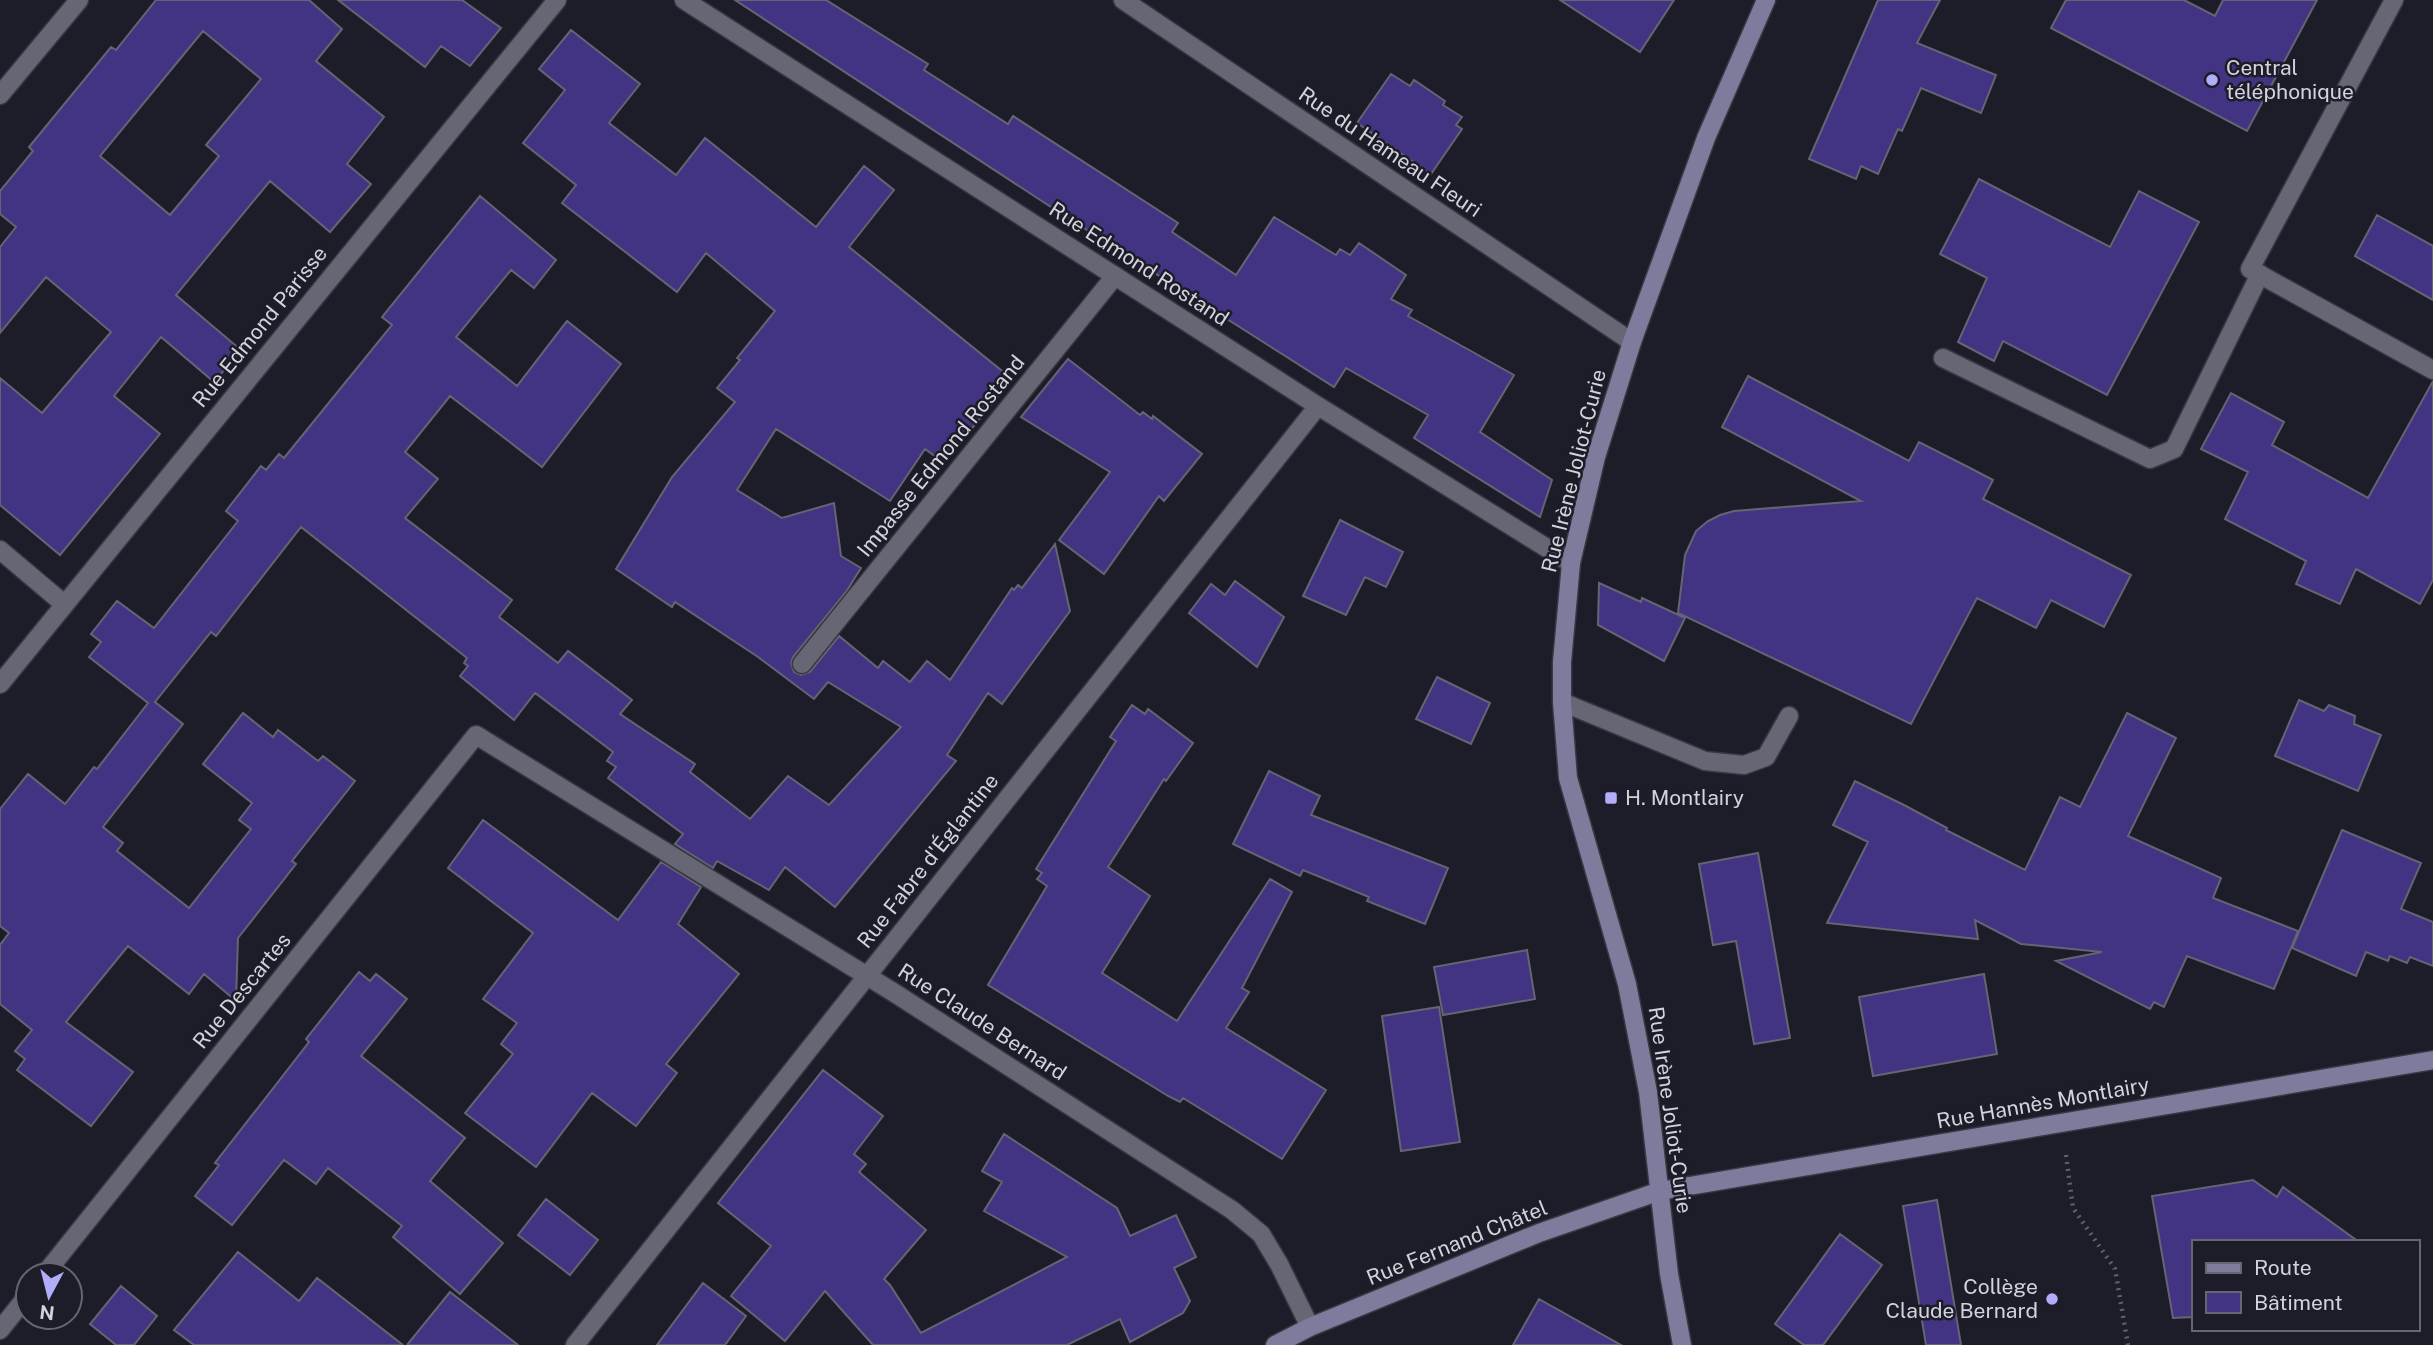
<svg xmlns="http://www.w3.org/2000/svg" width="2433" height="1345" viewBox="0 0 2433 1345" font-family="'Public Sans',sans-serif">
	<style>
		.building { fill: #423482; stroke: #656473; stroke-width: 2; fill-rule: evenodd }
		.lines { fill: none; stroke-linecap: round; stroke-linejoin: round }
		.lane-casing { stroke: #393841; stroke-width: 21 }
		.street-casing { stroke: #393841; stroke-width: 21 }
		.secondary-casing { stroke: #393841; stroke-width: 21 }
		.path { stroke: #605f6a; stroke-width: 4.5; stroke-dasharray: 2 5; stroke-linecap: butt }
		.lane { stroke: #666675; stroke-width: 18 }
		.street { stroke: #666675; stroke-width: 18 }
		.secondary { stroke: #7d7c9c; stroke-width: 18 }
		.poi-dot { fill: #b2adf9; stroke: #1d1c29; stroke-width: 2.5 }
		.labels { text-anchor: middle; stroke-width: 5; stroke-linejoin: round; paint-order: stroke }
		.poi-label { font-size: 21px; fill: #d3d3db; stroke: #1d1c29; text-anchor: start }
		.street-label { font-size: 21px; fill: #d3d3db; stroke: #1d1c29 }
	</style>
	<rect width="100%" height="100%" fill="#1d1c29"/>
	<path class="building" d="M 156,0 L 309,0 L 342,29 L 316,61 L 384,117 L 347,164 L 371,184 L 330,232 L 270,181 L 176,295 L 241,350 L 214,382 L 161,337 L 114,396 L 160,434 L 60,555 L 0,505 L 0,378 L 42,413 L 111,332 L 46,277 L 0,333 L 0,247 L 16,227 L 0,214 L 0,191 L 33,151 L 29,147 L 111,47 L 116,50 ZM 203,31 L 261,79 L 206,145 L 219,156 L 170,215 L 100,156 Z
		M 338,0 L 462,0 L 501,28 L 470,66 L 441,46 L 425,67 Z
		M 735,0 L 826,0 L 928,64 L 924,70 L 1008,124 L 1013,116 L 1178,223 L 1172,232 L 1236,275 L 1274,217 L 1336,255 L 1340,249 L 1350,255 L 1359,243 L 1406,275 L 1391,299 L 1412,310 L 1408,316 L 1514,375 L 1480,432 L 1552,480 L 1540,517 L 1414,438 L 1428,415 L 1346,368 L 1334,387 L 1057,211 Z
		M 1560,0 L 1674,0 L 1640,52 Z
		M 1878,0 L 1940,0 L 1917,43 L 1996,75 L 1981,113 L 1921,88 L 1902,131 L 1898,129 L 1878,174 L 1861,166 L 1856,179 L 1809,159 Z
		M 2066,0 L 2184,0 L 2215,16 L 2223,0 L 2317,0 L 2247,131 L 2051,28 Z
		M 571,30 L 640,84 L 609,123 L 676,175 L 705,138 L 816,227 L 864,166 L 894,190 L 849,247 L 1012,379 L 944,463 L 925,449 L 890,501 L 776,429 L 737,490 L 782,518 L 834,503 L 841,556 L 861,568 L 846,592 L 793,657 L 791,663 L 794,672 L 801,675 L 810,672 L 839,636 L 878,668 L 883,661 L 910,682 L 927,661 L 950,680 L 1012,588 L 1014,590 L 1018,585 L 1022,588 L 1055,544 L 1070,611 L 1002,704 L 988,693 L 947,755 L 956,761 L 835,907 L 785,867 L 769,890 L 717,861 L 713,868 L 675,844 L 683,834 L 608,778 L 616,767 L 607,761 L 613,752 L 535,693 L 514,720 L 460,676 L 468,666 L 464,663 L 467,658 L 301,527 L 216,636 L 211,632 L 155,702 L 183,724 L 103,827 L 123,843 L 117,851 L 189,908 L 251,829 L 239,820 L 252,803 L 203,764 L 243,713 L 273,737 L 278,730 L 318,761 L 323,756 L 355,781 L 292,861 L 296,864 L 238,938 L 236,1001 L 204,974 L 189,994 L 128,946 L 66,1022 L 133,1072 L 91,1126 L 17,1070 L 25,1059 L 15,1051 L 32,1030 L 0,1004 L 0,945 L 9,933 L 0,926 L 0,809 L 28,774 L 65,804 L 94,767 L 97,769 L 148,703 L 89,657 L 101,642 L 91,634 L 117,601 L 154,628 L 238,521 L 226,511 L 261,466 L 266,470 L 279,454 L 284,458 L 392,325 L 382,317 L 480,196 L 556,260 L 534,288 L 511,270 L 456,337 L 517,386 L 567,321 L 621,364 L 542,467 L 450,396 L 405,452 L 438,479 L 405,518 L 512,600 L 499,617 L 558,663 L 568,651 L 632,700 L 620,714 L 695,764 L 690,772 L 750,819 L 788,776 L 829,805 L 901,727 L 828,682 L 814,699 L 758,657 L 675,602 L 672,607 L 616,569 L 672,477 L 735,402 L 717,388 L 740,360 L 737,358 L 775,311 L 706,253 L 677,292 L 562,203 L 576,185 L 523,143 L 565,90 L 539,69 Z
		M 1391,74 L 1410,86 L 1414,80 L 1445,101 L 1443,105 L 1462,117 L 1456,125 L 1462,129 L 1431,174 L 1357,123 Z
		M 1979,179 L 2110,247 L 2139,191 L 2199,222 L 2107,395 L 2003,341 L 1994,361 L 1958,342 L 1987,278 L 1940,254 Z
		M 2377,215 L 2433,246 L 2433,300 L 2355,256 Z
		M 1068,359 L 1140,415 L 1143,412 L 1152,419 L 1153,416 L 1202,454 L 1164,501 L 1159,496 L 1104,574 L 1059,540 L 1110,472 L 1021,417 Z
		M 1748,376 L 1909,461 L 1919,442 L 1972,469 L 1993,480 L 1983,499 L 2131,575 L 2104,627 L 2051,600 L 2036,628 L 1977,598 L 1911,724 L 1678,613 L 1685,555 L 1696,531 L 1708,521 L 1720,515 L 1734,511 L 1861,501 L 1722,427 Z
		M 2433,381 L 2433,580 L 2420,604 L 2356,569 L 2340,604 L 2296,584 L 2306,561 L 2225,519 L 2248,472 L 2201,449 L 2231,393 L 2284,422 L 2272,445 L 2368,498 Z
		M 1340,520 L 1403,552 L 1386,587 L 1365,577 L 1346,615 L 1303,596 Z
		M 1235,581 L 1284,617 L 1257,667 L 1189,613 L 1211,584 L 1225,595 Z
		M 1599,583 L 1641,602 L 1642,598 L 1685,618 L 1664,661 L 1598,625 Z
		M 1437,677 L 1490,703 L 1471,744 L 1416,719 Z
		M 2299,700 L 2324,711 L 2329,705 L 2355,716 L 2354,724 L 2381,735 L 2358,791 L 2275,756 Z
		M 1132,705 L 1145,714 L 1148,709 L 1193,743 L 1166,781 L 1164,779 L 1108,867 L 1150,896 L 1102,973 L 1177,1021 L 1270,879 L 1292,892 L 1242,988 L 1249,992 L 1226,1028 L 1326,1090 L 1282,1159 L 1183,1098 L 1180,1102 L 1168,1096 L 988,985 L 1047,886 L 1037,879 L 1042,873 L 1036,869 L 1116,741 L 1110,737 Z
		M 2127,713 L 2176,738 L 2128,836 L 2221,878 L 2213,898 L 2298,931 L 2274,989 L 2187,956 L 2164,1007 L 2154,1002 L 2150,1009 L 2056,961 L 2102,952 L 2021,944 L 1975,920 L 1978,939 L 1827,923 L 1868,842 L 1833,825 L 1855,781 L 1904,805 L 1947,828 L 1946,830 L 2025,870 L 2060,797 L 2080,807 Z
		M 1269,771 L 1320,796 L 1311,815 L 1448,868 L 1425,924 L 1367,901 L 1369,897 L 1303,870 L 1300,876 L 1233,844 Z
		M 483,820 L 618,920 L 661,862 L 701,887 L 678,924 L 739,974 L 666,1064 L 677,1073 L 636,1126 L 592,1093 L 536,1167 L 465,1113 L 513,1054 L 501,1044 L 517,1023 L 483,999 L 533,933 L 448,868 Z
		M 2342,830 L 2421,863 L 2401,909 L 2433,922 L 2433,966 L 2410,957 L 2407,963 L 2390,956 L 2388,961 L 2366,952 L 2356,976 L 2292,948 Z
		M 1758,853 L 1790,1038 L 1754,1044 L 1736,941 L 1713,945 L 1699,864 Z
		M 1527,950 L 1535,999 L 1443,1015 L 1434,967 Z
		M 359,972 L 370,981 L 376,974 L 407,999 L 361,1056 L 465,1138 L 430,1181 L 503,1243 L 460,1294 L 393,1237 L 402,1226 L 328,1168 L 316,1184 L 284,1160 L 232,1225 L 195,1196 L 219,1165 L 215,1163 L 309,1042 L 306,1039 Z
		M 1984,974 L 1997,1054 L 1873,1076 L 1859,997 Z
		M 1439,1007 L 1460,1142 L 1401,1151 L 1382,1016 Z
		M 823,1070 L 883,1116 L 854,1154 L 866,1164 L 859,1172 L 926,1230 L 884,1279 L 890,1285 L 921,1333 L 1067,1257 L 984,1211 L 1002,1182 L 982,1171 L 1004,1134 L 1117,1208 L 1130,1236 L 1176,1215 L 1196,1257 L 1174,1268 L 1190,1301 L 1183,1313 L 1130,1342 L 1120,1319 L 1067,1345 L 873,1345 L 825,1291 L 785,1341 L 731,1296 L 771,1246 L 718,1203 Z
		M 2253,1180 L 2277,1197 L 2283,1187 L 2359,1242 L 2193,1242 L 2193,1317 L 2173,1318 L 2152,1196 Z
		M 546,1199 L 598,1240 L 570,1275 L 518,1235 Z
		M 1937,1200 L 1961,1345 L 1926,1345 L 1903,1206 Z
		M 1840,1234 L 1882,1265 L 1823,1345 L 1804,1345 L 1775,1324 Z
		M 238,1252 L 299,1301 L 317,1278 L 403,1345 L 194,1345 L 174,1330 Z
		M 703,1283 L 746,1316 L 725,1345 L 657,1345 Z
		M 121,1286 L 157,1316 L 134,1345 L 116,1345 L 90,1324 Z
		M 450,1292 L 518,1345 L 407,1345 Z
		M 1539,1299 L 1621,1345 L 1513,1345 Z"/>
	<g class="lines">
		<g class="lane-casing">
			<path id="lane" d="M 1943,358 L 2150,459 L 2174,449 L 2260,274
				M 802,664 L 1115,276
				M 1562,702 L 1705,761 L 1744,765 L 1766,757 L 1789,716"/>
		</g>
		<g class="street-casing">
			<path id="street" d="M 684,0 L 1318,406 L 1571,563
				M 1123,0 L 1632,342
				M 2394,0 L 2250,269 L 2433,370
				M 0,95 L 79,0
				M 0,550 L 64,604
				M 0,684 L 557,0
				M 44,1275 L 476,735 L 893,992 L 1232,1210 L 1261,1234 L 1279,1264 L 1310,1327
				M 0,1330 L 28,1295
				M 575,1345 L 1318,406"/>
		</g>
		<g class="secondary-casing">
			<path id="secondary" d="M 1275,1345 L 1310,1327 L 1539,1233 L 1660,1191 L 2433,1060
				M 1682,1345 L 1669,1274 L 1648,1092 L 1627,984 L 1568,778 L 1562,702 L 1562,662 L 1571,563 L 1596,457 L 1632,342 L 1706,138 L 1766,0"/>
		</g>
		<path class="path" d="M 2066,1155 L 2073,1208 L 2115,1269 L 2128,1345"/>
		<use href="#lane" class="lane"/>
		<use href="#street" class="street"/>
		<use href="#secondary" class="secondary"/>
	</g>
	<g class="poi-dot">
		<circle cx="2212" cy="80" r="7"/>
		<rect x="1604" y="791" width="14" height="14" rx="3.5"/>
		<circle cx="2052" cy="1299" r="7"/>
	</g>
	<g class="labels">
		<g class="poi-label">
			<text x="2226" y="75">Central<tspan x="2226" dy="24">téléphonique</tspan></text>
			<text x="1625" y="805">H. Montlairy</text>
			<text x="2038" y="1294" text-anchor="end">Collège<tspan x="2038" dy="24">Claude Bernard</tspan></text>
		</g>
		<g class="street-label">
			<text transform="translate(1390 152) rotate(34)" y="7">Rue du Hameau Fleuri</text>
			<text transform="translate(1139 264) rotate(33)" y="7">Rue Edmond Rostand</text>
			<text transform="translate(260 327) rotate(-51)" y="7">Rue Edmond Parisse</text>
			<text transform="translate(941 456) rotate(-51)" y="7">Impasse Edmond Rostand</text>
			<text transform="translate(1574 471) rotate(-76)" y="7">Rue Irène Joliot-Curie</text>
			<text transform="translate(928 861) rotate(-52)" y="7">Rue Fabre d'Églantine</text>
			<text transform="translate(242 991) rotate(-51)" y="7">Rue Descartes</text>
			<text transform="translate(982 1022) rotate(33)" y="7">Rue Claude Bernard</text>
			<text transform="translate(2043 1103) rotate(-10)" y="7">Rue Hannès Montlairy</text>
			<text transform="translate(1670 1110) rotate(82)" y="7">Rue Irène Joliot-Curie</text>
			<text transform="translate(1457 1243) rotate(-22)" y="7">Rue Fernand Châtel</text>
		</g>
	</g>
	<rect x="2192" y="1240" width="228" height="91" fill="#1d1c29" stroke="#666570" stroke-width="2"/>
	<rect x="2206" y="1263" width="35" height="10" fill="#7d7c9c" stroke="#666570" stroke-width="2"/>
	<text x="2254" y="1275" font-size="21" fill="#d3d3db">Route</text>
	<rect x="2206" y="1292" width="35" height="21" fill="#423482" stroke="#666570" stroke-width="2"/>
	<text x="2254" y="1310" font-size="21" fill="#d3d3db">Bâtiment</text>
	<g transform="translate(49 1296) rotate(187)"><circle r="33" fill="#1d1c29" stroke="#666570" stroke-width="2"/>
	<path d="M0-5L12 26L0 18L-12 26Z" fill="#b2adf9"/>
	<text y="-10" font-size="19" font-weight="bold" text-anchor="middle" fill="#d3d3db">N</text>
	</g>
</svg>
